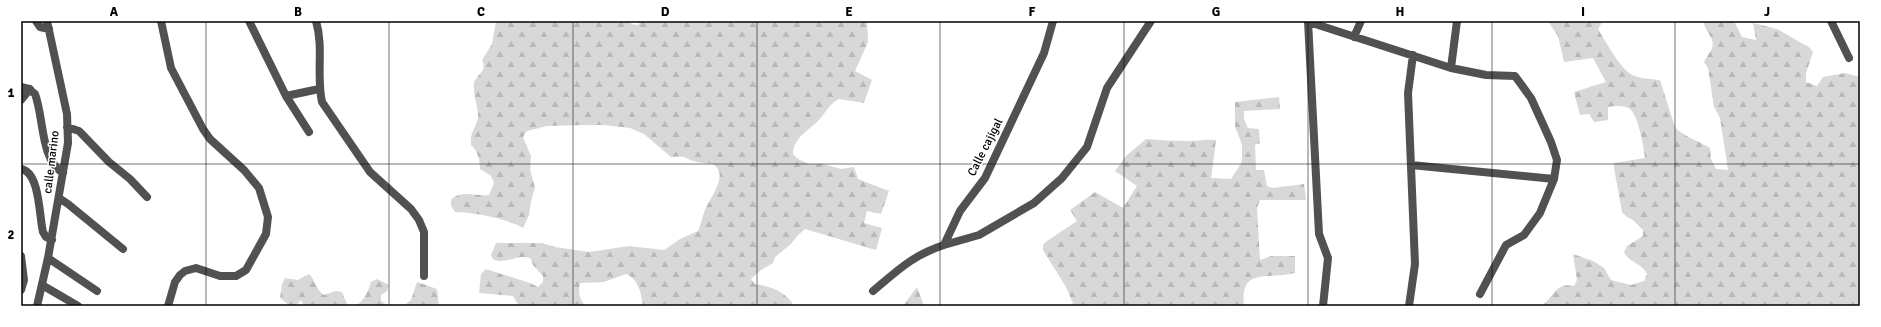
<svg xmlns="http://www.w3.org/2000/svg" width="1881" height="327" viewBox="0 0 1881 327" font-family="Signika,sans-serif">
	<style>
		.forest { fill: url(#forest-firs) }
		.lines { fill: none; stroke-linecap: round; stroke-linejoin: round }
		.minor { stroke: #515151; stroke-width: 8 }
		.grid { fill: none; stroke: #000; stroke-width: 1; stroke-opacity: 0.55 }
		.labels { text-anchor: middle; stroke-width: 3; stroke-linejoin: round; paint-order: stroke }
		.street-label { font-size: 12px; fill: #000; stroke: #fff }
		.neatline { fill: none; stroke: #000; stroke-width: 1.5 }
		.grid-label { font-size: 13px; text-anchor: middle; font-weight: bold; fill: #000 }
	</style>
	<defs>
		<pattern id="forest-firs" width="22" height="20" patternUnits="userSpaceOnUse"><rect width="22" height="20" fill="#d8d8d8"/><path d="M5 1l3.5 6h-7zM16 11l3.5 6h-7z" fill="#b8b8b8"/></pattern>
	</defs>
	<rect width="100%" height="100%" fill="#fff"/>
	<path class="forest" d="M 496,21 L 629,21 L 632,24 L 638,25 L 641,21 L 867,21 L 868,42 L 855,71 L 872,80 L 864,103 L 839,99 C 829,104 825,114 817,122 C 807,131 793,139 793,154 L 798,159 L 809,164 L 823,164 L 841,169 L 854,167 L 858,179 L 889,191 L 881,214 L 867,211 L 864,223 L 882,228 L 876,250 L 805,229 L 797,236 L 791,244 L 775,257 L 773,263 L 761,270 L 751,279 L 755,284 C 770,286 787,292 794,306 L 643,306 C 641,294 639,279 626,274 L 604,282 L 580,283 C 578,292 579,298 585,306 L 519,306 L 513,296 L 479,293 L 481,274 L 486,269 L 530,283 L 538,287 L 543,282 L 543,276 L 533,265 L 531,259 C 519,252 505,266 493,259 L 491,255 L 496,243 L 542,243 L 555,247 L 589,252 L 629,246 L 664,250 L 680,239 L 698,231 C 701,224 702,217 705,210 C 709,200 726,178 717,168 C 713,161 703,164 697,162 C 684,159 687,155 671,157 L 644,134 L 630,128 L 604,125 L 582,125 L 547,126 L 527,131 L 523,137 L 531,156 L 530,169 L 535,188 L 531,201 L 529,215 L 523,228 C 508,219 473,212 455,212 L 451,206 L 451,200 C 461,189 476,197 489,195 L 494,183 L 491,176 L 480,169 C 480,160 478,151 471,145 C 469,131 479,125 478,114 C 477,102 473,96 474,82 C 479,73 487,71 482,60 L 492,44 Z
		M 1548,21 L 1603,21 L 1598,29 C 1606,42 1619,67 1632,75 C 1640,79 1652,79 1660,80 L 1675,127 C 1682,136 1699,141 1710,148 L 1711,159 L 1716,169 L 1728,170 L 1720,118 L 1714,107 L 1708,68 L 1704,62 C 1706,57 1711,52 1712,48 C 1716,38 1703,30 1704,21 L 1734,21 L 1742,37 L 1756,40 L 1753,23 L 1777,29 L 1810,48 L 1813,52 L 1806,73 L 1806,82 L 1817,86 L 1823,77 L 1845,73 L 1860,77 L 1860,306 L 1542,306 C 1554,297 1555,282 1574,286 L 1577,280 L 1573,254 L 1593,261 L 1604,268 L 1611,280 L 1631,285 L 1644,281 L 1647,274 C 1642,263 1629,263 1624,252 L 1627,246 L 1643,236 L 1643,230 L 1633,220 L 1627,217 L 1622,212 L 1614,168 L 1614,163 L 1645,158 C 1644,148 1638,115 1630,109 C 1624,105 1614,106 1608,107 L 1608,120 L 1594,122 L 1589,114 L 1580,115 L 1574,92 L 1606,82 L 1593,58 L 1564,62 L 1558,36 Z
		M 1279,97 L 1280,109 L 1244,111 L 1244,119 L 1248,128 L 1259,129 L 1260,143 L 1255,145 L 1256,170 L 1264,170 L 1267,186 L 1273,188 L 1304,184 L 1306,200 L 1260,200 L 1257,208 L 1260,260 L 1271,256 L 1295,256 L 1295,273 C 1270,280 1239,266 1244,306 L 1074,306 L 1066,287 L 1043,250 L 1043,245 L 1047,241 L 1077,221 L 1070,210 L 1095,192 L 1123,208 L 1137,186 L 1115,171 L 1126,156 L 1146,139 C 1160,140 1174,141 1187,141 C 1197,141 1206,139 1216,140 L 1211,178 L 1231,179 L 1241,164 L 1242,158 L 1242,145 L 1235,126 L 1235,102 Z
		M 309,274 C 316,281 316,290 324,295 L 336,291 L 342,292 L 347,304 L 350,306 L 304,306 L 301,300 L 295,306 L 290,306 L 280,298 L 282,284 L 285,278 L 298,280 Z
		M 377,279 L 389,285 L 387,291 L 381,295 L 381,301 L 389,306 L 355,306 C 363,303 369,290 371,282 Z
		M 417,282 L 437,289 L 439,306 L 403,306 L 411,300 Z
		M 917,287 L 924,306 L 903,306 Z"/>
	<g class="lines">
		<path class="minor" d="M 36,21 L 40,27 L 49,29
			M 161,21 L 171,68 L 203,129 L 210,139 L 244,170 L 259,188 L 268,217 L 266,234 L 246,270 L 236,276 L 220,276 L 196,268 L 185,271 L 180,275 L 175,282 L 168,306
			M 249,21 L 286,96 L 319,89
			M 316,21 C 324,48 316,75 322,102 L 370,172 L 411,209 L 419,220 L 424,232 L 424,276
			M 1308,21 L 1319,234 L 1328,258 L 1323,306
			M 1831,21 L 1849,58
			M 1309,22 L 1451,68 L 1486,75 L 1515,76 L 1531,98 L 1551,142 L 1557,160 L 1554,179 L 1540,213 L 1524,235 L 1506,245 L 1480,294
			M 1354,37 L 1361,21
			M 1451,68 L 1457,21
			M 21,87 L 29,89 L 35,94 C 44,117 40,159 63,173
			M 286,96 L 309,132
			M 21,100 L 30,89
			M 67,127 L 79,131 L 109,162 L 130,179 L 147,197
			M 1411,165 L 1554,179
			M 21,169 C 40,172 39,216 43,232 L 46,237 L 52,240
			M 59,198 L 68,204 L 123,249
			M 944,245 L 979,235 L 1034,203 L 1062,178 L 1087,147 L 1107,88 L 1151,21
			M 21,256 L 24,280 L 21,290
			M 48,258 L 97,291
			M 42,285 L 78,306
			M 873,291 C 898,270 913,255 944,245 L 960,211 L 985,178 L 1044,53 L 1053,21
			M 37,306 L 48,258 L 68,143 L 67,114 L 47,21
			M 1409,306 L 1415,264 L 1408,93 L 1413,55"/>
	</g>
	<path class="grid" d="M 206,21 L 206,306M 389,21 L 389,306M 573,21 L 573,306M 757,21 L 757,306M 940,21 L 940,306M 1124,21 L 1124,306M 1308,21 L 1308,306M 1492,21 L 1492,306M 1675,21 L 1675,306M 21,164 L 1860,164"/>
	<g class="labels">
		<g class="street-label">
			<text transform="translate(985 147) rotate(-63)" y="4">Calle cajigal</text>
			<text transform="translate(51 162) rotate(-83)" y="4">calle marino</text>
		</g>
	</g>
	<rect width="1881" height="327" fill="none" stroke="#ffffff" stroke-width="44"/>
	<rect x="22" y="22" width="1837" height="283" class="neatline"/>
	<g class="grid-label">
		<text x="114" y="16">A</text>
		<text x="298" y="16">B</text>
		<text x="481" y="16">C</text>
		<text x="665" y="16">D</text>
		<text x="849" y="16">E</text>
		<text x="1032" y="16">F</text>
		<text x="1216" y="16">G</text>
		<text x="1400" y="16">H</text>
		<text x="1583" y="16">I</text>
		<text x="1767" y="16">J</text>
		<text x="11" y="97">1</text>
		<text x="11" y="239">2</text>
	</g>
</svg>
